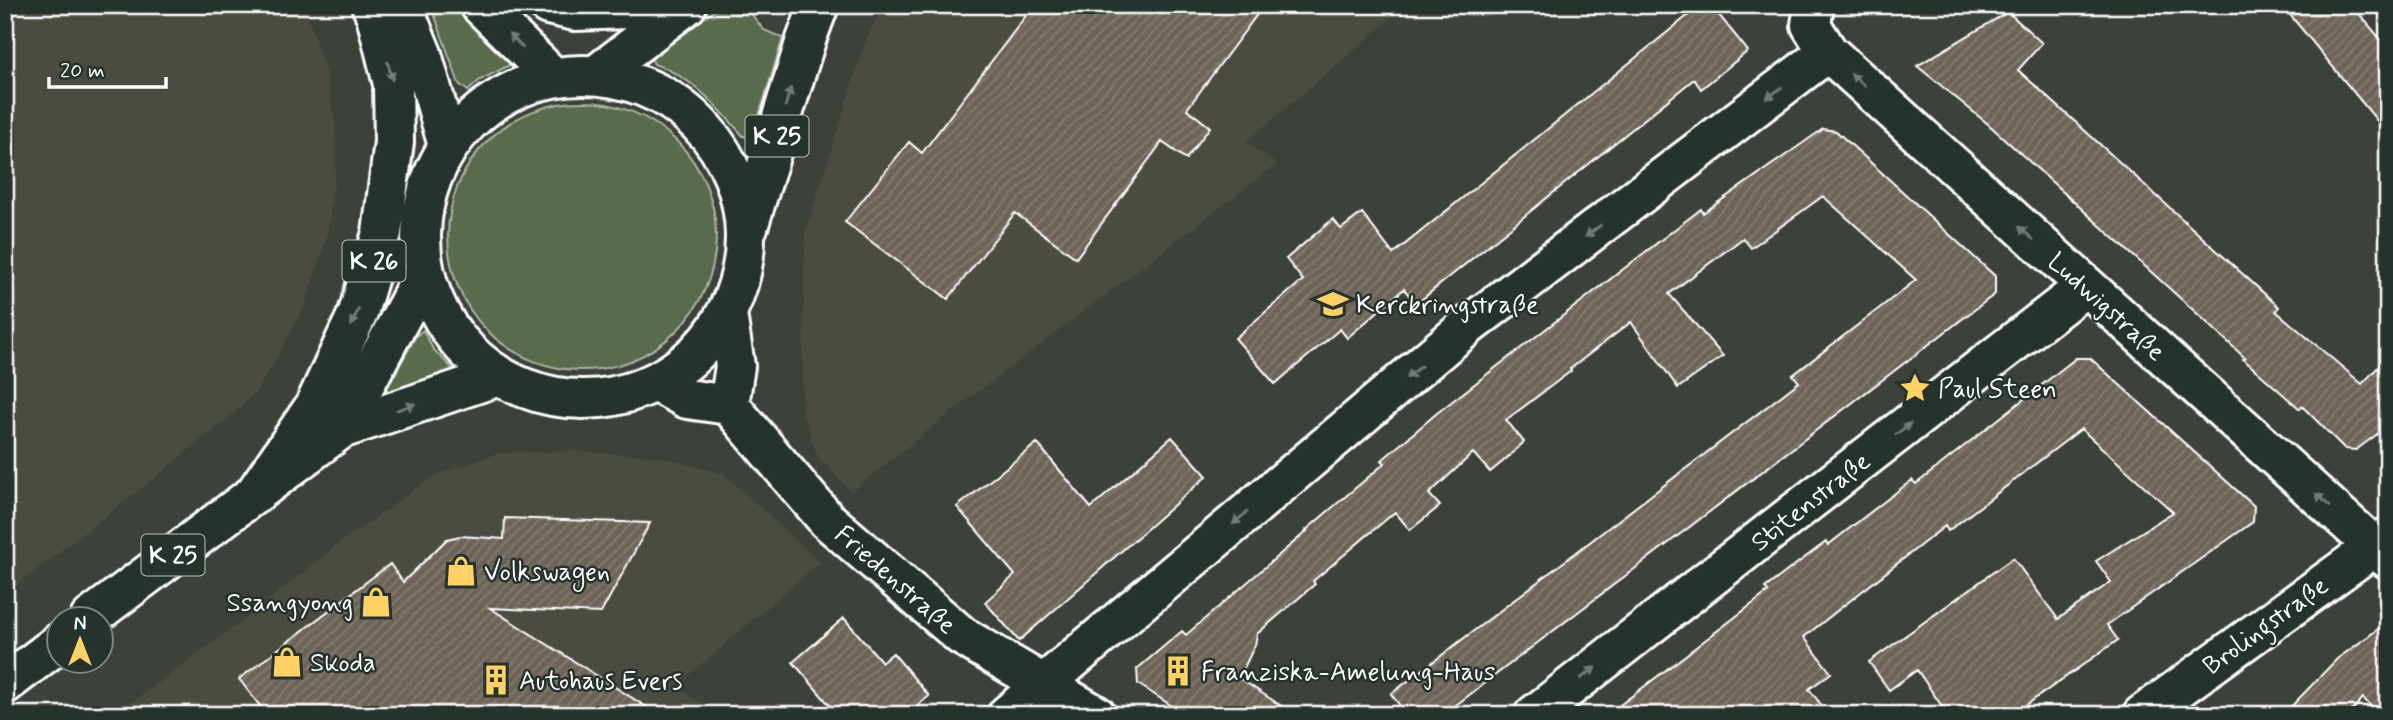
<svg xmlns="http://www.w3.org/2000/svg" width="2393" height="720" viewBox="0 0 2393 720" font-family="Mynerve,sans-serif">
	<style>
		.built { fill: #4b4c43 }
		.green { fill: #5a6b4e; stroke: #acb5a6; stroke-width: 2 }
		.building { fill: url(#building-hatch); stroke: #fff; stroke-width: 2 }
		.lines { fill: none; stroke-linecap: round; stroke-linejoin: round }
		.minor-casing { stroke: #fff; stroke-width: 44 }
		.major-casing { stroke: #fff; stroke-width: 44 }
		.minor { stroke: #26332d; stroke-width: 38 }
		.major { stroke: #26332d; stroke-width: 38 }
		.oneway { fill: #727a76 }
		.labels { text-anchor: middle; stroke-width: 5; stroke-linejoin: round; paint-order: stroke }
		.shield { fill: #26332d; stroke: #bec2c0; stroke-width: 2 }
		.shield-label { font-size: 24px; font-weight: bold; fill: #fff }
		.poi-label { font-size: 26px; fill: #fff; stroke: #26332d; text-anchor: start }
		.street-label { font-size: 26px; fill: #fff; stroke: #26332d }
	</style>
	<defs>
		<pattern id="building-hatch" width="6" height="6" patternUnits="userSpaceOnUse" patternTransform="scale(1.75)"><rect width="6" height="6" fill="#6e6458"/><path d="M-1 1l2-2M0 6l6-6M5 7l2-2" fill="none" stroke="#847b71"/></pattern>
	</defs>
	<rect width="100%" height="100%" fill="#3c423a"/>
	<filter id="ink" filterUnits="userSpaceOnUse"><feTurbulence type="fractalNoise" baseFrequency=".0143" numOctaves="2"/><feDisplacementMap in="SourceGraphic" scale="14" xChannelSelector="R" yChannelSelector="G"/><feConvolveMatrix kernelMatrix="1 2 1 2 8 2 1 2 1" color-interpolation-filters="sRGB"/></filter>
	<g filter="url(#ink)">
		<path class="built" d="M 5,5 L 304,5 L 325,70 L 335,123 L 336,166 L 327,237 L 305,305 L 278,356 L 256,392 L 235,412 L 152,480 L 5,594 Z
			M 883,5 L 1407,5 L 1246,142 L 1277,164 L 941,420 L 851,492 L 817,455 L 802,411 L 805,233 L 867,37 Z
			M 576,451 L 662,457 L 724,474 L 820,562 L 676,686 L 719,715 L 115,715 L 257,610 L 334,547 L 434,476 L 499,453 Z"/>
		<path class="green" d="M 431,5 L 459,5 L 505,49 L 510,65 L 480,80 L 468,91 L 459,84 Z
			M 722,5 L 744,5 L 764,30 L 783,38 L 754,132 L 747,137 L 743,136 C 717,106 693,77 654,64 L 650,56 L 684,29 L 706,17 Z
			M448 236a134 134 0 1 1 268 0a134 134 0 1 1-268 0Z
			M 423,330 L 433,349 L 455,371 L 450,376 L 425,380 L 388,397 L 384,394 L 416,336 Z"/>
		<path class="building" d="M 1034,5 L 1264,5 L 1187,109 L 1210,127 L 1186,159 L 1162,142 L 1076,258 L 1015,213 L 948,299 L 845,222 L 909,142 L 922,153 Z
			M 1701,5 L 1711,5 L 1748,51 L 1701,89 L 1694,79 L 1416,304 L 1404,289 L 1347,338 L 1340,329 L 1275,384 L 1235,338 L 1303,280 L 1286,259 L 1333,219 L 1341,229 L 1362,213 L 1393,254 Z
			M 2282,5 L 2352,5 L 2388,48 L 2388,134 Z
			M 2008,12 L 2042,43 L 2018,70 L 2279,307 L 2276,311 L 2362,384 L 2388,357 L 2388,426 L 2356,450 L 2345,449 L 2302,406 L 2300,409 L 2243,359 L 2245,358 L 2213,328 L 1988,124 L 1917,66 Z
			M 1823,129 L 1836,131 L 1995,276 L 1995,294 L 1443,715 L 1407,715 L 1391,694 L 1799,382 L 1793,375 L 1916,280 L 1823,196 L 1751,248 L 1743,238 L 1669,294 L 1723,356 L 1678,388 L 1631,322 L 1570,369 L 1571,371 L 1506,420 L 1524,442 L 1506,459 L 1490,472 L 1473,453 L 1429,494 L 1440,506 L 1410,530 L 1395,512 L 1313,581 L 1315,584 L 1257,634 L 1255,645 L 1239,678 L 1295,715 L 1186,715 L 1138,684 L 1137,669 L 1182,631 L 1186,635 L 1307,531 L 1306,530 L 1385,463 L 1382,460 L 1437,413 L 1701,209 L 1703,213 Z
			M 2076,358 L 2090,358 L 2254,506 L 2253,522 L 2107,625 L 2118,640 L 2012,715 L 1948,715 L 1917,670 L 1889,690 L 1869,662 L 2013,558 L 2058,619 L 2111,582 L 2096,561 L 2173,512 L 2081,429 L 1948,531 L 1945,526 L 1804,637 L 1831,673 L 1809,689 L 1829,715 L 1607,715 L 1768,592 L 1765,588 L 1795,565 L 1826,542 L 1828,545 L 1912,480 L 1916,484 Z
			M 1172,437 L 1207,476 L 1019,641 L 985,602 L 1015,575 L 957,507 L 1037,443 L 1091,508 Z
			M 505,518 L 650,523 L 601,613 L 490,608 L 659,715 L 267,715 L 239,679 L 390,564 L 403,582 L 447,539 L 460,536 L 504,539 Z
			M 844,618 L 882,662 L 893,653 L 929,696 L 907,715 L 838,715 L 793,662 Z
			M 2388,622 L 2388,715 L 2379,715 L 2363,698 L 2348,715 L 2283,715 L 2337,659 Z"/>
		<g class="lines">
			<g class="minor-casing">
				<path id="minor" d="M 1814,5 L 1811,25 L 1828,52 L 2388,559
					M 727,314 L 735,366 L 729,405
					M 656,382 L 687,399 L 729,405 L 827,520 L 962,636 L 1096,715
					M 1007,715 L 1469,325 L 1828,52
					M 1534,715 L 2085,287
					M 2142,715 L 2388,537"/>
			</g>
			<g class="major-casing">
				<path id="major" d="M 402,5 L 422,54 L 448,146
					M 480,5 L 553,77
					M 548,5 L 575,11 L 651,8 L 657,5
					M421 237a162 162 0 1 1 324 0a162 162 0 1 1-324 0Z
					M 596,75 L 687,5
					M 748,227 L 806,40 L 819,5
					M 341,429 L 408,304 L 424,270
					M 256,492 L 314,407 L 358,313 L 382,233 L 394,142 L 393,84 L 376,16 L 371,5
					M 90,618 L 341,429 L 499,376
					M 5,684 L 60,642"/>
			</g>
			<use href="#minor" class="minor"/>
			<use href="#major" class="major"/>
		</g>
		<defs><path id="oneway-solid" d="M-6-.8H1V-3.2L6.5 0L1 3.2V.8H-6Z" transform="scale(1.75)"/></defs>
		<g class="oneway">
			<use href="#oneway-solid" transform="translate(516 41) rotate(-135)"/>
			<use href="#oneway-solid" transform="translate(390 71) rotate(76)"/>
			<use href="#oneway-solid" transform="translate(1858 80) rotate(-138)"/>
			<use href="#oneway-solid" transform="translate(1774 93) rotate(143)"/>
			<use href="#oneway-solid" transform="translate(788 97) rotate(-73)"/>
			<use href="#oneway-solid" transform="translate(1593 231) rotate(143)"/>
			<use href="#oneway-solid" transform="translate(2026 233) rotate(-138)"/>
			<use href="#oneway-solid" transform="translate(355 317) rotate(113)"/>
			<use href="#oneway-solid" transform="translate(1414 372) rotate(140)"/>
			<use href="#oneway-solid" transform="translate(406 407) rotate(-19)"/>
			<use href="#oneway-solid" transform="translate(1903 429) rotate(-38)"/>
			<use href="#oneway-solid" transform="translate(2323 500) rotate(-138)"/>
			<use href="#oneway-solid" transform="translate(1240 518) rotate(140)"/>
			<use href="#oneway-solid" transform="translate(1588 673) rotate(-38)"/>
		</g>
	</g>
	<defs>
		<g id="school-bare" transform="scale(2.415)"><path d="M0-5L7-2L0 1L-7-2ZM-4 1L0 2.5L4 1V4Q0 6-4 4Z" fill="#ffd166" stroke="#26332d" stroke-width="2.5" paint-order="stroke"/></g>
		<g id="sight-bare" transform="scale(2.415)"><path d="M0-6L1.8-2.2L6-1.7L2.9 1.2L3.7 5.4L0 3.3L-3.7 5.4L-2.9 1.2L-6-1.7L-1.8-2.2Z" fill="#ffd166" stroke="#26332d" stroke-width="2.5" paint-order="stroke"/></g>
		<g id="shop-bare" transform="scale(2.415)"><path d="M-5-2.5h2.3a2.7 3.5 0 0 1 5.4 0H5L5.5 6h-11ZM-1.5-2.5h3a1.5 2.3 0 0 0-3 0Z" fill="#ffd166" stroke="#26332d" stroke-width="2.5" paint-order="stroke"/></g>
		<g id="building-bare" transform="scale(2.415)"><path d="M-4-6H4V6H1V3H-1V6H-4ZM-2.5-4.3h1.7v1.8h-1.7ZM.8-4.3h1.7v1.8H.8ZM-2.5-1h1.7V.8h-1.7ZM.8-1h1.7V.8H.8Z" fill="#ffd166" stroke="#26332d" stroke-width="2.5" paint-order="stroke"/></g>
	</defs>
	<g fill-rule="evenodd">
		<use href="#school-bare" x="1333" y="304"/>
		<use href="#sight-bare" x="1915" y="388"/>
		<use href="#shop-bare" x="461" y="571"/>
		<use href="#shop-bare" x="376" y="602"/>
		<use href="#shop-bare" x="287" y="662"/>
		<use href="#building-bare" x="1178" y="671"/>
		<use href="#building-bare" x="496" y="680"/>
	</g>
	<g class="labels">
		<g class="shield">
			<rect x="745.5" y="115.5" width="63" height="41" rx="5"/>
			<rect x="342.5" y="240.5" width="63" height="41" rx="5"/>
			<rect x="141.5" y="534.5" width="63" height="41" rx="5"/>
		</g>
		<g class="shield-label">
			<text x="777" y="144">K 25</text>
			<text x="374" y="269">K 26</text>
			<text x="173" y="563">K 25</text>
		</g>
		<g class="poi-label">
			<text x="1356" y="313">Kerckringstraße</text>
			<text x="1938" y="397">Paul Steen</text>
			<text x="484" y="580">Volkswagen</text>
			<text x="353" y="611" text-anchor="end">Ssangyong</text>
			<text x="310" y="671">Skoda</text>
			<text x="1201" y="680">Franziska-Amelung-Haus</text>
			<text x="519" y="689">Autohaus Evers</text>
		</g>
		<g class="street-label">
			<text transform="translate(2107 306) rotate(42)" y="9">Ludwigstraße</text>
			<text transform="translate(1810 501) rotate(-38)" y="9">Stitenstraße</text>
			<text transform="translate(896 579) rotate(41)" y="9">Friedenstraße</text>
			<text transform="translate(2265 625) rotate(-36)" y="9">Brolingstraße</text>
		</g>
	</g>
	<rect width="2393" height="720" fill="none" stroke="#26332d" stroke-width="28"/>
	<rect x="14" y="14" width="2365" height="692" fill="none" stroke="#fff" stroke-width="2.5" filter="url(#ink)"/>
	<g transform="translate(80 640)"><circle r="33" fill="#26332d" stroke="#7d8581" stroke-width="2"/>
	<path d="M0-5L12 26L0 18L-12 26Z" fill="#ffd166"/>
	<text y="-10" font-size="19" font-weight="bold" text-anchor="middle" fill="#ffffff">N</text>
	</g>
	<path d="M49 77v10h117v-10" fill="none" stroke="#ffffff" stroke-width="3.5"/>
	<text x="60" y="77" font-size="21" fill="#ffffff" stroke="#26332d" stroke-width="5" paint-order="stroke">20 m</text>
</svg>
